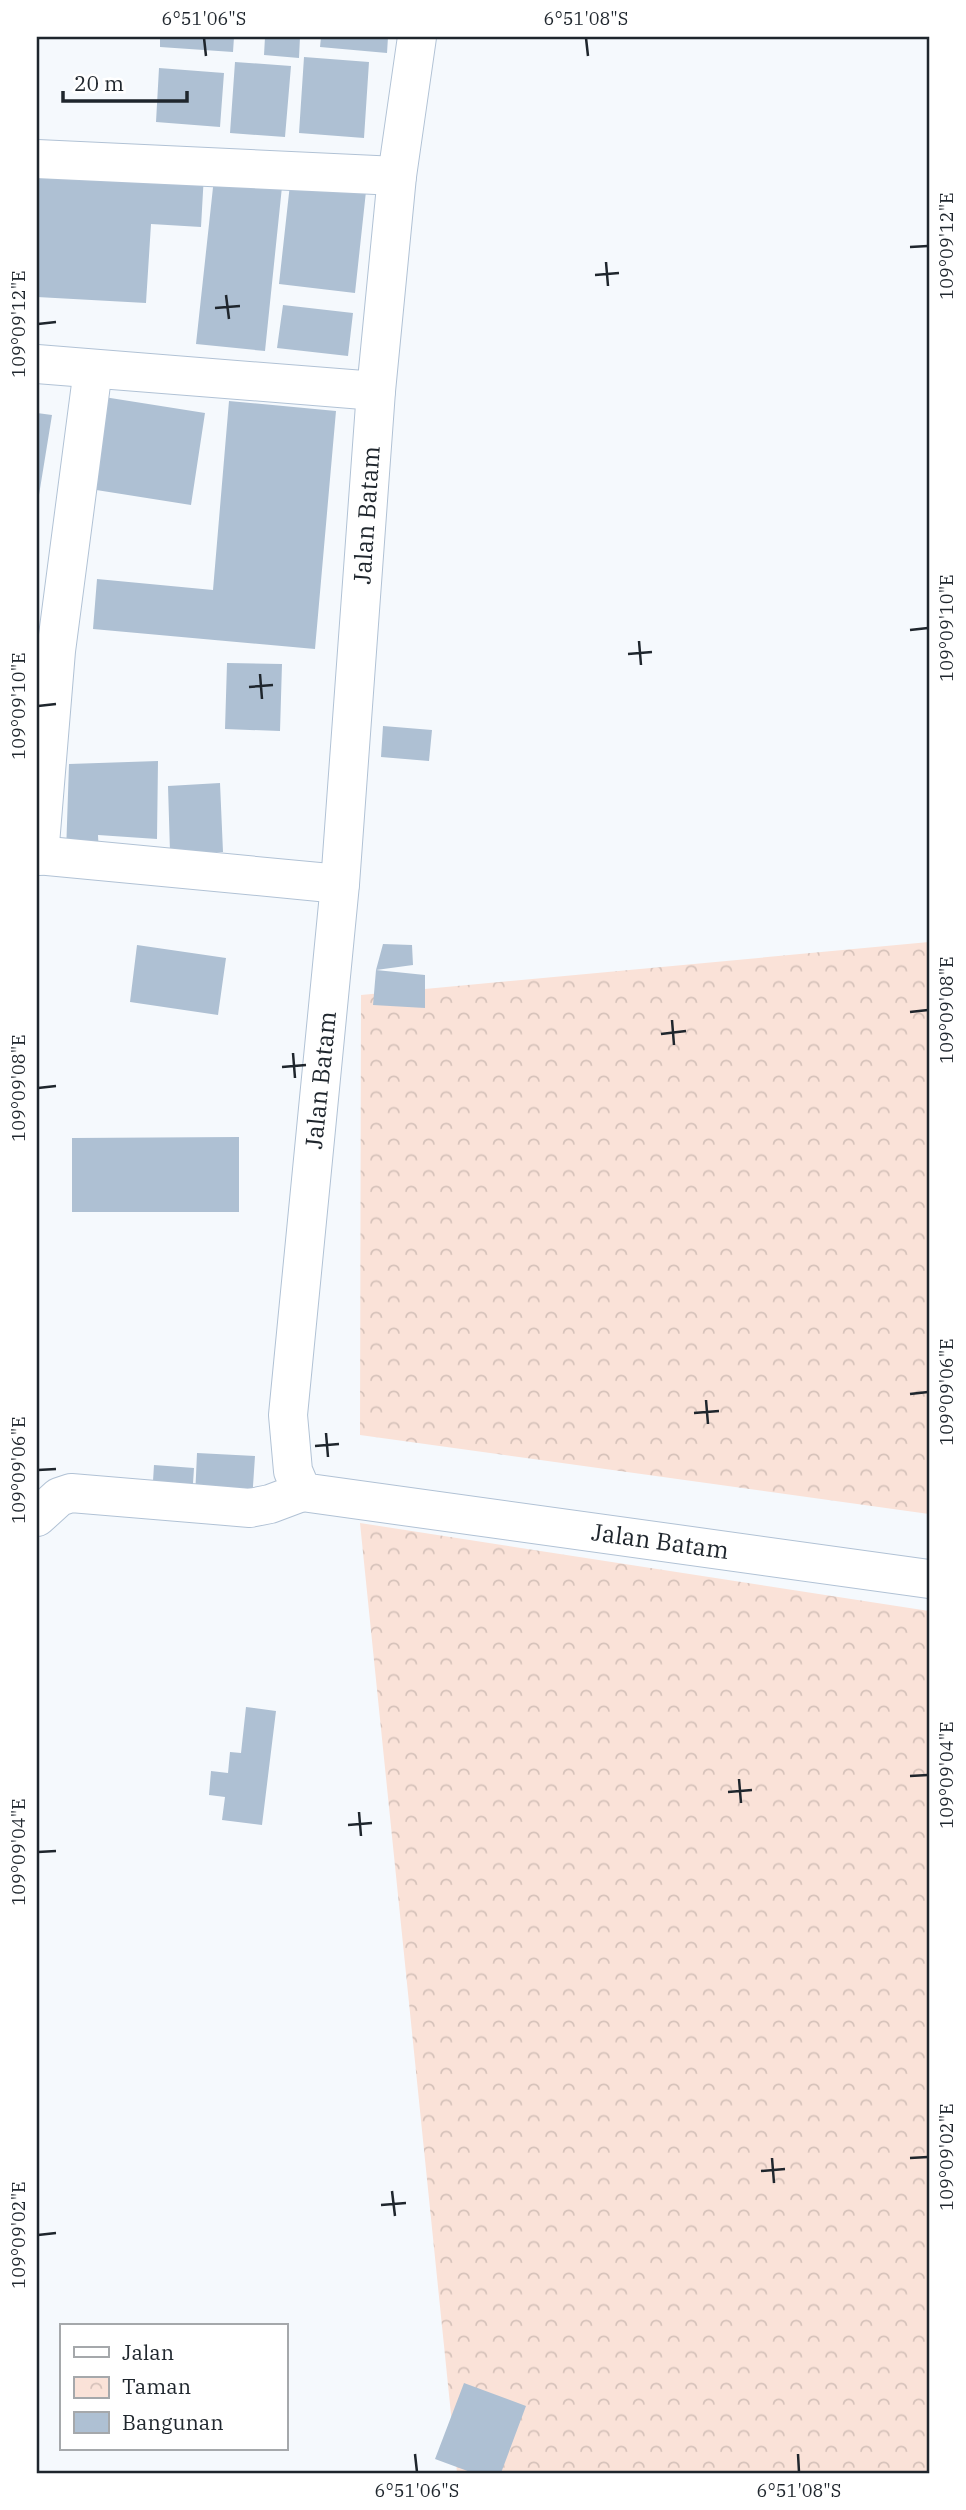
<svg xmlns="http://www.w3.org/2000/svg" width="966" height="2510" viewBox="0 0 966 2510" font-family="'IBM Plex Serif',serif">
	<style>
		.park { fill: url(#park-crowns) }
		.building { fill: #aec0d3 }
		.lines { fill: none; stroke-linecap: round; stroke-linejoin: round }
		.minor-casing { stroke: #b1c2d5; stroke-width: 40 }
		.minor { stroke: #fff; stroke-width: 38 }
		.ticks { fill: none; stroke: #1f262d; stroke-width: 2.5 }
		.labels { text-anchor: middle; stroke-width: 6; stroke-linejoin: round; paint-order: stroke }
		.street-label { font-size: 24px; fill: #1f262d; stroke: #fff }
		.neatline { fill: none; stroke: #1f262d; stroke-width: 2.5 }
		.ticks-label { font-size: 18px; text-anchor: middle; fill: #1f262d }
	</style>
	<defs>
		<pattern id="park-crowns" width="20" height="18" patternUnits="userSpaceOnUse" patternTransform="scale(1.75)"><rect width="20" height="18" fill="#fae2d8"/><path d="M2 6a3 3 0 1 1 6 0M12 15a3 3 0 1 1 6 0" fill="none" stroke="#d6c2ba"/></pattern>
	</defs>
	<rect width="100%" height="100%" fill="#f5f9fd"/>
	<path class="park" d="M 929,942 L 929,1514 L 360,1435 L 361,995 Z
		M 360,1523 L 929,1611 L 929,2473 L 457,2473 Z"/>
	<path class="building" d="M 160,37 L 234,37 L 233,52 L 160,47 Z
		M 265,37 L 300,37 L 299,58 L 264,55 Z
		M 321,37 L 388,37 L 387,53 L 320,47 Z
		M 304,57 L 369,62 L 364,138 L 299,133 Z
		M 235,62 L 291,66 L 285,137 L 230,133 Z
		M 159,68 L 224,73 L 220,127 L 156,122 Z
		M 37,163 L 204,174 L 201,227 L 151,224 L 146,303 L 37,297 Z
		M 215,169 L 283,177 L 265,351 L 196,344 Z
		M 291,175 L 367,182 L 355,293 L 279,284 Z
		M 283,305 L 353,313 L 348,356 L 277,348 Z
		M 104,397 L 205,413 L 191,505 L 90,489 Z
		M 229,401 L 336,411 L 315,649 L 93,629 L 97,579 L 213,590 Z
		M 37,413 L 52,415 L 38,501 L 37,501 Z
		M 227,663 L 282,664 L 280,731 L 225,729 Z
		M 383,726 L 432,730 L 429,761 L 381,757 Z
		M 158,761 L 157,839 L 98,835 L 99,854 L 66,853 L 69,764 Z
		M 220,783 L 223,852 L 170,852 L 168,786 Z
		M 383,944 L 412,945 L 413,965 L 376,970 L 425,975 L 425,1008 L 373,1005 L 376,970 Z
		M 137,945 L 226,958 L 218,1015 L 130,1002 Z
		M 239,1137 L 239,1212 L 72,1212 L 72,1138 Z
		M 197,1453 L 255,1456 L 252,1501 L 195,1498 Z
		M 154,1465 L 194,1468 L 192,1499 L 152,1497 Z
		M 246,1707 L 276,1711 L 262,1825 L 222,1820 L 225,1797 L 209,1795 L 211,1771 L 228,1773 L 230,1752 L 241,1753 Z
		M 464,2383 L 526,2406 L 501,2473 L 473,2473 L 435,2459 Z"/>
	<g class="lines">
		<g class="minor-casing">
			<g id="minor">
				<path id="s1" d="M 417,37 L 397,176 L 376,391 L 340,884 L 288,1415 L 293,1471 L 302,1492 L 929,1579"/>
				<path d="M 37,159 L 397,176"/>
				<path d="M 37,364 L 376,391"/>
				<path d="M 37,855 L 340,884"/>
				<path d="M 39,856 L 56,651 L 93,369"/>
				<path d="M 37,1517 L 59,1497 L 71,1493 L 250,1508 L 270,1504 L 302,1492"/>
			</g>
		</g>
		<use href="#minor" class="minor"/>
	</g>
	<path class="ticks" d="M 204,38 L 206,56M 586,38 L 588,56M 910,247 L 928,246M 606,262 L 608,286M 595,275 L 619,273M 226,295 L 229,319M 215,308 L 240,306M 38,324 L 56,322M 910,630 L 928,628M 639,641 L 641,665M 628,654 L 652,652M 260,674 L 262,699M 249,687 L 273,685M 38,706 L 56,704M 910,1012 L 928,1010M 672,1020 L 674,1045M 661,1034 L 686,1031M 293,1053 L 295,1078M 282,1067 L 306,1065M 38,1088 L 56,1086M 910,1394 L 928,1392M 706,1400 L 708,1424M 694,1413 L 719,1411M 326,1433 L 328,1457M 315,1446 L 339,1444M 38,1470 L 56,1469M 910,1776 L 928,1775M 739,1779 L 741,1803M 728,1792 L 752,1790M 359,1812 L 361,1836M 348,1825 L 372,1823M 38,1852 L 56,1851M 772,2158 L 774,2183M 910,2158 L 928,2157M 761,2171 L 785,2169M 392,2191 L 395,2216M 381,2205 L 406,2203M 38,2235 L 56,2233M 415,2454 L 417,2472M 798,2454 L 799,2472"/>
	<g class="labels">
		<g class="street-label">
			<text transform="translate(367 515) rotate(-86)" y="8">Jalan Batam</text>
			<text transform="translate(321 1080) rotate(-84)" y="8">Jalan Batam</text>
			<text dy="8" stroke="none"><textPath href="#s1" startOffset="1825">Jalan Batam</textPath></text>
		</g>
	</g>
	<rect width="966" height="2510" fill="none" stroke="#ffffff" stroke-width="77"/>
	<rect x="60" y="2324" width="228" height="126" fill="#ffffff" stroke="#a5a8ab" stroke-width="2"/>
	<rect x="74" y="2347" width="35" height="10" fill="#ffffff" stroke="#a5a8ab" stroke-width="2"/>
	<text x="122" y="2360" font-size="21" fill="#1f262d">Jalan</text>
	<rect x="74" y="2377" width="35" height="21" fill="url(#park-crowns)" stroke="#a5a8ab" stroke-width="2"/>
	<text x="122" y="2394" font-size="21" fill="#1f262d">Taman</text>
	<rect x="74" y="2412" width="35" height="21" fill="#aec0d3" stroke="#a5a8ab" stroke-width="2"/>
	<text x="122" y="2430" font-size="21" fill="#1f262d">Bangunan</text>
	<path d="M63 91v10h124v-10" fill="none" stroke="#1f262d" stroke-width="3.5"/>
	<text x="74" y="91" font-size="21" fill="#1f262d" stroke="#ffffff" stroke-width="5" paint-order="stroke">20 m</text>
	<rect x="38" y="38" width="890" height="2434" class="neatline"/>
	<g class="ticks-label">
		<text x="204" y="25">6°51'06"S</text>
		<text x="586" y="25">6°51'08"S</text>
		<text transform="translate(947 246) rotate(-90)" y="6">109°09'12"E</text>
		<text transform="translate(19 324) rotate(-90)" y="6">109°09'12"E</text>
		<text transform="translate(947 628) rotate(-90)" y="6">109°09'10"E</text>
		<text transform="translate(19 706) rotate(-90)" y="6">109°09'10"E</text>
		<text transform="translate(947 1010) rotate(-90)" y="6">109°09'08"E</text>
		<text transform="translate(19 1088) rotate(-90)" y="6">109°09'08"E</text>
		<text transform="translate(947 1392) rotate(-90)" y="6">109°09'06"E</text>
		<text transform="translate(19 1470) rotate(-90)" y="6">109°09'06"E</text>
		<text transform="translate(947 1775) rotate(-90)" y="6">109°09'04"E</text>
		<text transform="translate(19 1852) rotate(-90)" y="6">109°09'04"E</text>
		<text transform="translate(947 2157) rotate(-90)" y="6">109°09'02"E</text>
		<text transform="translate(19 2235) rotate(-90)" y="6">109°09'02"E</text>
		<text x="417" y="2497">6°51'06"S</text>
		<text x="799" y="2497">6°51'08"S</text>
	</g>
</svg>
